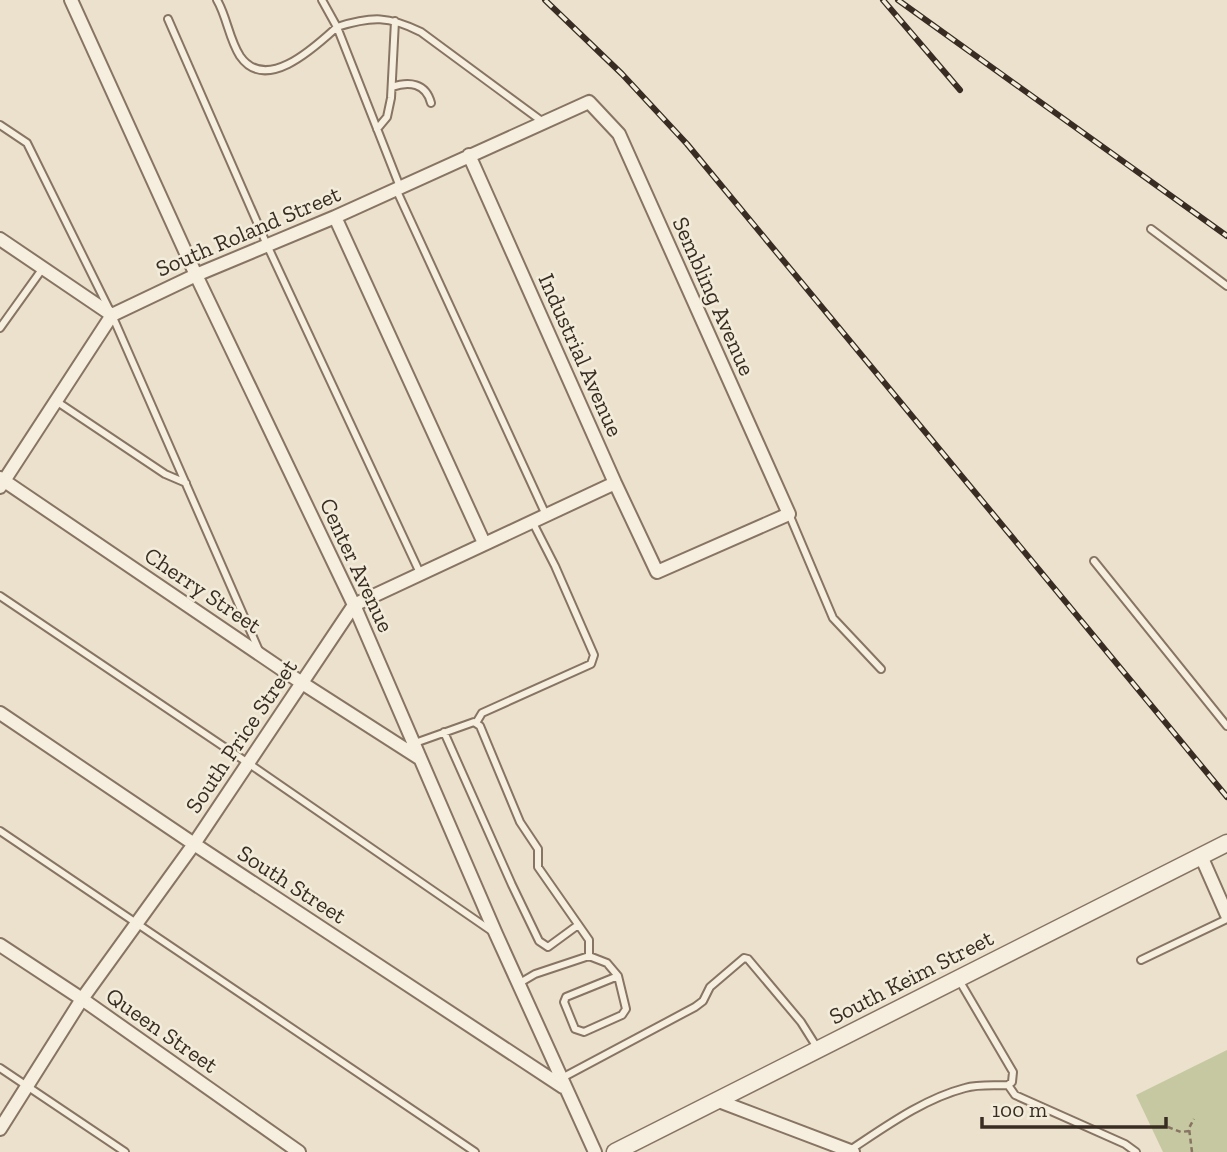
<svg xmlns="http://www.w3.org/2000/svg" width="1227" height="1152" viewBox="0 0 1227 1152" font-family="'Zilla Slab',serif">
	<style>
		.green { fill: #c5c8a1 }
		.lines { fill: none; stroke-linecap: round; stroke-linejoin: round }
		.service-casing { stroke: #877462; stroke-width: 10 }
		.minor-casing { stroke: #877462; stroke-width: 16 }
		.tertiary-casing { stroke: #877462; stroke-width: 19 }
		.path { stroke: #877462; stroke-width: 2.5; stroke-dasharray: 5 3.5; stroke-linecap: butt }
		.service { stroke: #f6efdf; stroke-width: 6 }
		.minor { stroke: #f6efdf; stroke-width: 12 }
		.tertiary { stroke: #f6efdf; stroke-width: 16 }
		.rail-casing { stroke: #392d23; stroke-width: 6 }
		.rail { stroke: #f3ecdb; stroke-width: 3.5; stroke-dasharray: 10; stroke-linecap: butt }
		.labels { text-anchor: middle; stroke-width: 5; stroke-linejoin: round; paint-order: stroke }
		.street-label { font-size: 23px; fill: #392d23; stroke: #f3ecdb }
	</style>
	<rect width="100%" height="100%" fill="#ebe1cd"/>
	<path class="green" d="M 1227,1050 L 1227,1152 L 1163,1152 L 1136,1095 Z"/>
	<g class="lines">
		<g class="service-casing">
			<path id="service" d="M 217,0 C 227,17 229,39 240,56 C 266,94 316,46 337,27 L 322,0
				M 168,19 L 267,245 L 420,573
				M 392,87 C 409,81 426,83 431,103
				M 0,125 L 27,143 L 112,315 L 260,653
				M 377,129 L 387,117 L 391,98 L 395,21
				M 400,187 L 337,27 C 372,16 389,16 421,32 L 543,122
				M 396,189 L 546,515
				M 1151,229 L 1227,286
				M 0,328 L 43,268
				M 56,401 L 165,474 L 186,483
				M 789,514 L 833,618 L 881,669
				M 1094,561 L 1227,726
				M 0,596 L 248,763 L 493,932
				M 476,723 L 482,713 L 591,664 L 594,655 L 555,566 L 532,521
				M 444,732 L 512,885 L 539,941 L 548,947 L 578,925
				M 415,743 L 474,722 L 480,726 L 520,822 L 538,849 L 538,867 L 589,940 L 589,956
				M 0,831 L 475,1152
				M 1141,960 L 1227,919
				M 518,984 L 535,974 L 589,956 L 607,963 L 618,976 L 626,1009 L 622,1015 L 584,1032 L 575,1029 L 564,1002 L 566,997 L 618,976
				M 0,1068 L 125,1152
				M 560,1079 L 695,1007 L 703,1001 L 710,987 L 744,958 L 748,959 L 801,1022 L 818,1049
				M 1008,1085 L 1015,1095 L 1125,1144 L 1136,1152
				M 850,1150 C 885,1127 923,1099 965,1088 C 979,1084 994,1086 1008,1085 L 1012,1082 L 1013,1072 L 959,980"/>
		</g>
		<g class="minor-casing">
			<path id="minor" d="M 71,0 L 196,275 L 354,605 L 496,934 L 595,1152
				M 335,217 L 484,543
				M 0,239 L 112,315
				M 0,478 L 302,683 L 419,758
				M 0,487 L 112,315 L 196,275 L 335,217 L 589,102 L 619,134 L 789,514 L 657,572 L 615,483 L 469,155
				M 0,713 L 194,844 L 563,1087
				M 1201,856 L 1227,915
				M 0,945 L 82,999 L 299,1152
				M 716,1100 L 853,1152
				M 0,1129 L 82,999 L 194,844 L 354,605 L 615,483"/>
		</g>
		<g class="tertiary-casing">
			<path id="tertiary" d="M 615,1152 L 1227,843"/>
		</g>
		<path class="path" d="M 1168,1127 L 1181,1132 L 1189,1131
			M 1192,1152 L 1189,1128 L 1194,1119"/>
		<use href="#service" class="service"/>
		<use href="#minor" class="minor"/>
		<use href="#tertiary" class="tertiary"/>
		<g class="rail-casing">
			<path id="rail" d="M 545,0 L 622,74 L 687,144 L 1227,797
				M 883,0 L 960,90
				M 898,0 L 1227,236"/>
		</g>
		<use href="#rail" class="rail"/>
	</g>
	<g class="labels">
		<g class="street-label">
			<text transform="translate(248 231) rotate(-23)" y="8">South Roland Street</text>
			<text transform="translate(714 296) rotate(66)" y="8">Sembling Avenue</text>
			<text transform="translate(581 355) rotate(66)" y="8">Industrial Avenue</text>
			<text transform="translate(357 565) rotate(65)" y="8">Center Avenue</text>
			<text transform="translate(203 590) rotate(34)" y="8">Cherry Street</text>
			<text transform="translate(241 736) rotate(-56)" y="8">South Price Street</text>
			<text transform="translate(292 884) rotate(33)" y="8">South Street</text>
			<text transform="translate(911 977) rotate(-27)" y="8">South Keim Street</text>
			<text transform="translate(162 1030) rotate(35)" y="8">Queen Street</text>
		</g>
	</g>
	<path d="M982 1117v10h184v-10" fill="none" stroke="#392d23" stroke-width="3.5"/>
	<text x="992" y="1117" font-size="21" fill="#392d23" stroke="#f3ecdb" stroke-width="5" paint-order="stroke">100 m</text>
</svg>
